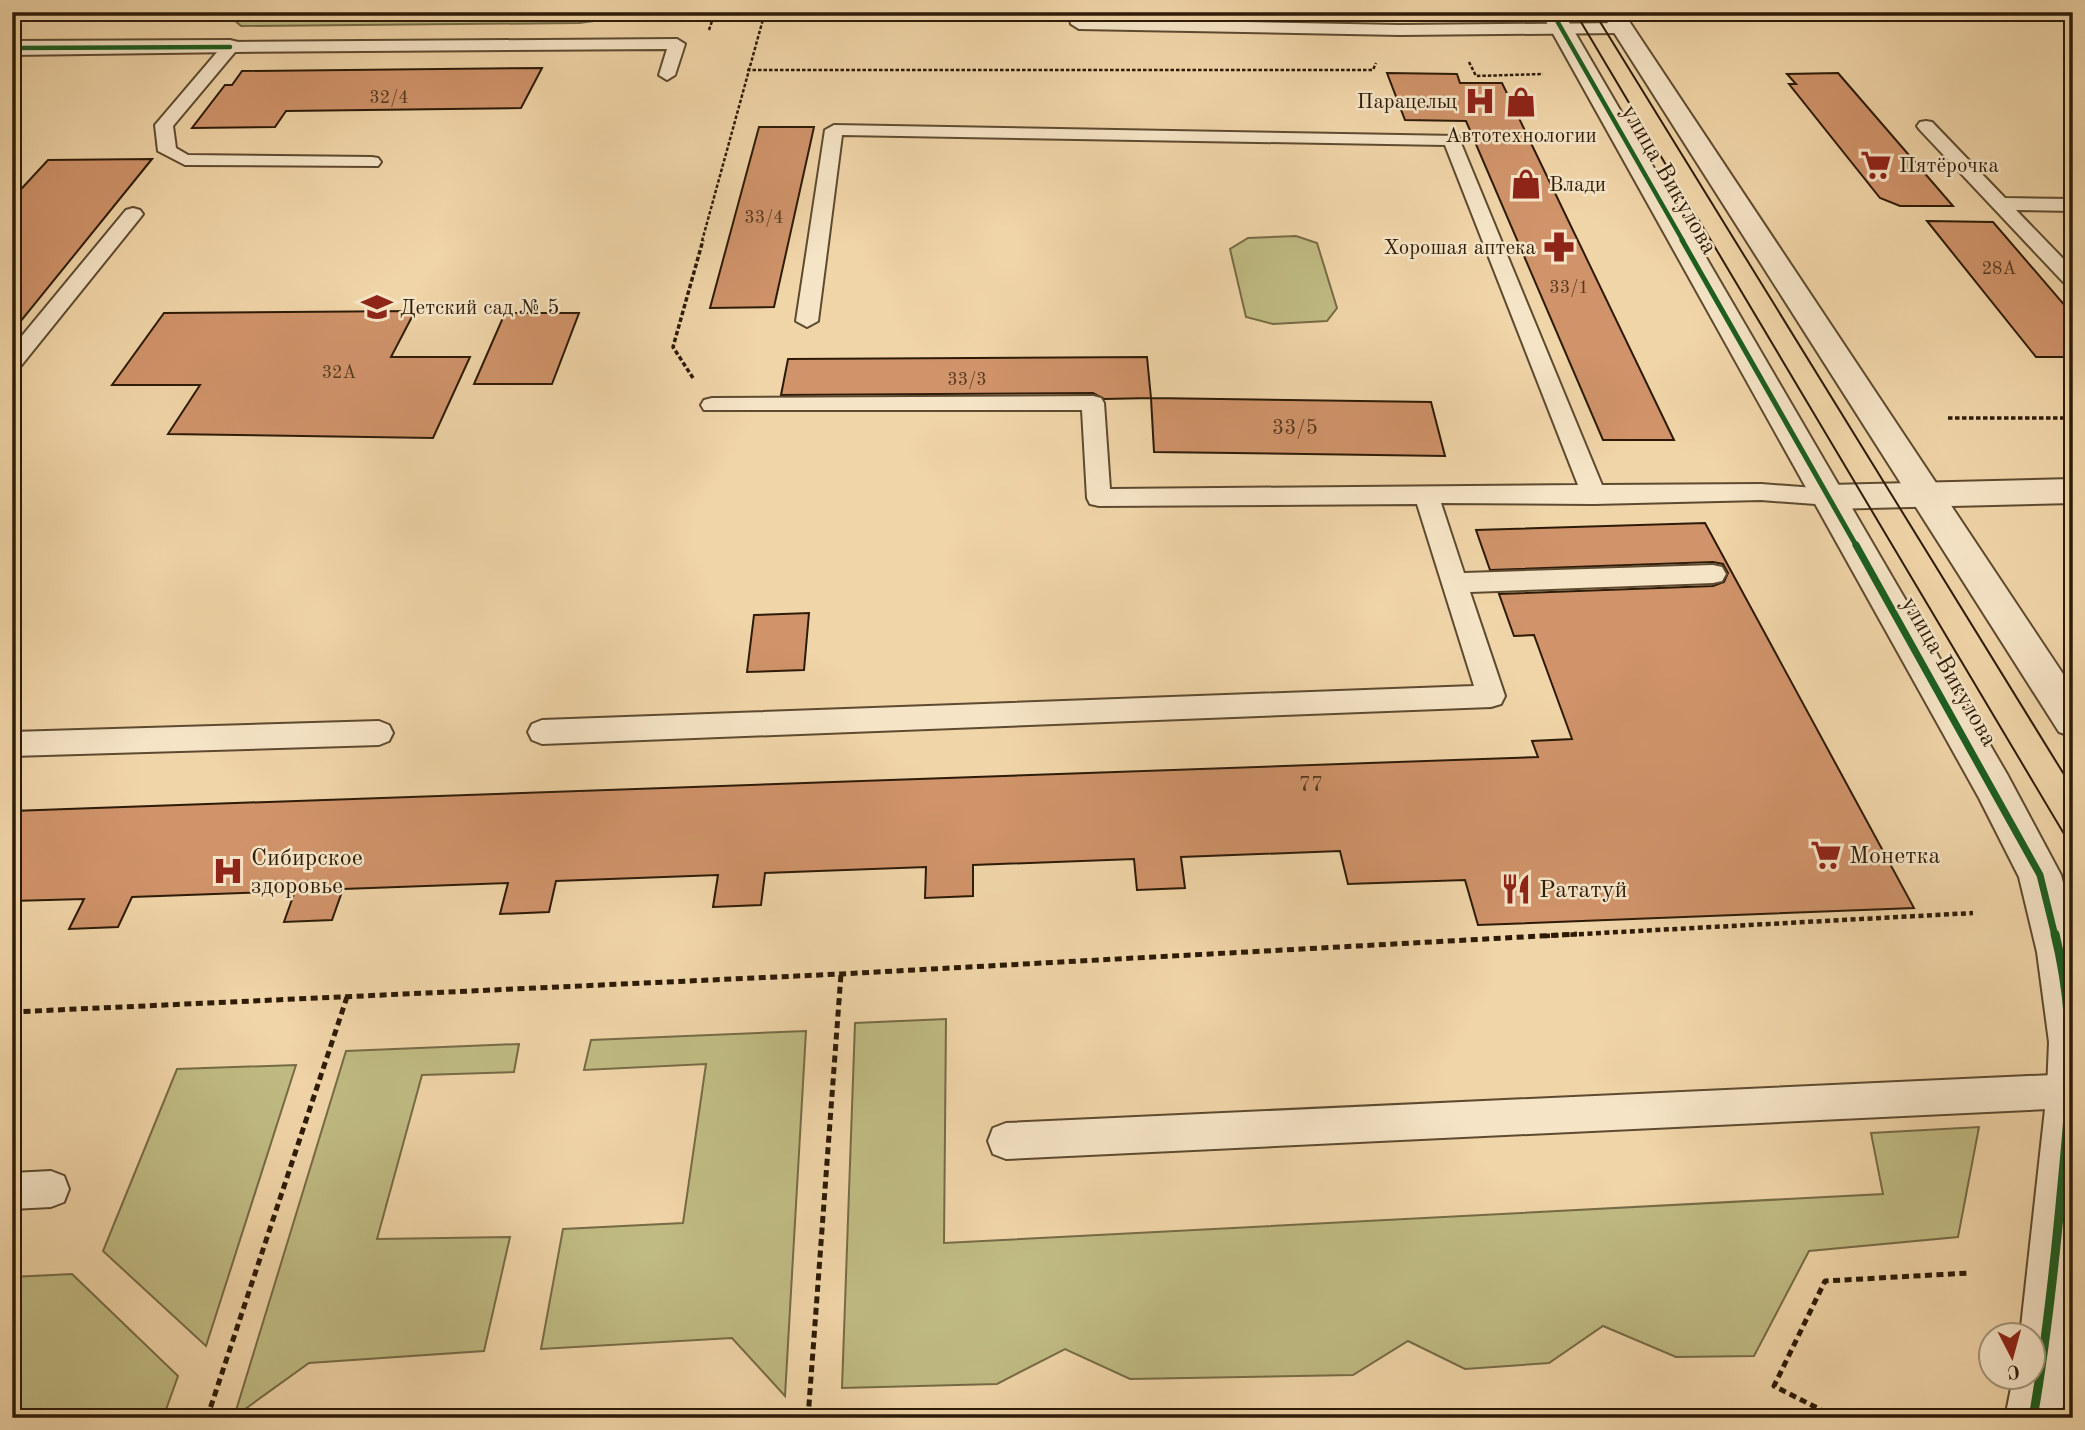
<svg xmlns="http://www.w3.org/2000/svg" width="2085" height="1430" viewBox="0 0 2085 1430" font-family="'Old Standard TT',serif">
	<style>
		.green { fill: #c0bb83; stroke: #766b46; stroke-width: 2 }
		.building { fill: #d0936a; stroke: #2d1b08; stroke-width: 2 }
		.lines { fill: none; stroke-linecap: round; stroke-linejoin: round }
		.service-casing { stroke: #5e4a30; stroke-width: 4 }
		.minor-casing { stroke: #5e4a30; stroke-width: 4 }
		.tertiary-casing { stroke: #5e4a30; stroke-width: 4 }
		.path-far3 { stroke: #2d1b08; stroke-width: 2.5; stroke-dasharray: 3.5 2; stroke-linecap: butt }
		.path-far2 { stroke: #2d1b08; stroke-width: 3.5; stroke-dasharray: 4.5 2.5; stroke-linecap: butt }
		.path-far1 { stroke: #2d1b08; stroke-width: 4.5; stroke-dasharray: 5 3.5; stroke-linecap: butt }
		.path { stroke: #2d1b08; stroke-width: 5; stroke-dasharray: 7 4.5; stroke-linecap: butt }
		.service { fill: #f5e4c6; fill-rule: evenodd }
		.minor { fill: #f5e4c6; fill-rule: evenodd }
		.tertiary { fill: #f5e4c6; fill-rule: evenodd }
		.tram { stroke: #2d1b08; stroke-width: 2 }
		.cycleway-far3-casing { stroke: #f5e4c6; stroke-width: 7 }
		.cycleway-far2-casing { stroke: #f5e4c6; stroke-width: 9 }
		.cycleway-far1-casing { stroke: #f5e4c6; stroke-width: 11 }
		.cycleway-casing { stroke: #f5e4c6; stroke-width: 13 }
		.cycleway-far3 { stroke: #1b5e20; stroke-width: 4.5 }
		.cycleway-far2 { stroke: #1b5e20; stroke-width: 5 }
		.cycleway-far1 { stroke: #1b5e20; stroke-width: 7 }
		.cycleway { stroke: #1b5e20; stroke-width: 9 }
		.labels { text-anchor: middle; stroke-width: 5; stroke-linejoin: round; paint-order: stroke }
		.far-number-label { font-size: 18px; fill: #563920 }
		.far-poi-label { font-size: 21px; fill: #2d1b08; stroke: #f5e4c6; text-anchor: start }
		.number-label { font-size: 21px; fill: #563920 }
		.street-label { font-size: 24px; fill: #2d1b08; stroke: #f5e4c6 }
		.poi-label { font-size: 24px; fill: #2d1b08; stroke: #f5e4c6; text-anchor: start }
	</style>
	<rect width="100%" height="100%" fill="#f0d5a8"/>
	<filter id="stains"><feTurbulence type="fractalNoise" baseFrequency=".00286" numOctaves="4"/><feColorMatrix values="0 0 0 0 .2 0 0 0 0 .09 0 0 0 0 .02 0 0 0 .5 -.17"/></filter>
	<radialGradient id="worn" r=".72"><stop offset=".6" stop-color="#630" stop-opacity="0"/><stop offset="1" stop-color="#630" stop-opacity=".3"/></radialGradient>
	<path class="green" d="M 225,12 L 630,12 L 623,17 L 579,23 L 241,26 Z
		M 1296,236 L 1317,243 L 1337,308 L 1327,321 L 1273,324 L 1246,317 L 1230,249 L 1248,238 Z
		M 946,1019 L 944,1243 L 1883,1194 L 1871,1133 L 1979,1127 L 1958,1237 L 1809,1251 L 1754,1356 L 1676,1357 L 1603,1326 L 1549,1363 L 1465,1369 L 1408,1341 L 1353,1375 L 1130,1379 L 1065,1349 L 997,1384 L 842,1388 L 855,1023 Z
		M 806,1031 L 785,1396 L 732,1338 L 541,1349 L 563,1229 L 683,1223 L 706,1064 L 584,1070 L 591,1040 Z
		M 519,1044 L 514,1072 L 422,1075 L 377,1239 L 510,1237 L 484,1351 L 309,1363 L 234,1417 L 346,1051 Z
		M 296,1065 L 206,1346 L 103,1251 L 177,1069 Z
		M 72,1274 L 178,1376 L 163,1418 L 12,1418 L 12,1277 Z"/>
	<path class="building" d="M 542,68 L 521,108 L 286,111 L 275,127 L 192,128 L 225,85 L 232,85 L 242,71 Z
		M 1387,73 L 1457,74 L 1460,83 L 1502,83 L 1674,440 L 1603,440 L 1466,121 L 1405,120 Z
		M 1838,73 L 1953,206 L 1900,206 L 1880,198 L 1789,84 L 1796,84 L 1787,74 Z
		M 759,127 L 814,127 L 774,307 L 710,308 Z
		M 152,159 L 12,332 L 12,199 L 48,160 Z
		M 1927,221 L 1993,222 L 2073,315 L 2073,357 L 2036,357 Z
		M 415,311 L 391,357 L 470,357 L 433,438 L 168,434 L 200,385 L 112,385 L 164,313 Z
		M 505,313 L 579,313 L 552,384 L 474,384 Z
		M 1147,357 L 1151,398 L 1104,399 L 1093,393 L 781,395 L 788,359 Z
		M 1151,398 L 1431,402 L 1445,456 L 1154,452 Z
		M 1705,523 L 1914,908 L 1478,925 L 1465,880 L 1348,884 L 1340,851 L 1181,857 L 1185,888 L 1137,890 L 1134,859 L 973,865 L 973,896 L 925,898 L 926,867 L 765,873 L 761,905 L 713,907 L 718,875 L 556,881 L 549,912 L 500,914 L 508,883 L 343,889 L 332,920 L 284,922 L 295,891 L 132,897 L 118,927 L 69,929 L 84,899 L 12,901 L 12,811 L 1538,757 L 1532,741 L 1572,739 L 1534,635 L 1514,636 L 1499,594 L 1713,586 L 1724,582 L 1728,573 L 1723,564 L 1713,562 L 1490,570 L 1476,530 Z
		M 809,613 L 804,670 L 747,672 L 754,615 Z"/>
	<g class="lines">
		<g class="service-casing">
			<path id="service" d="M 1068,12 L 1084,12 L 1086,19 L 1400,25 L 1622,23 L 1630,28 L 1622,33 L 1400,35 L 1079,29 L 1071,24 Z
				M 677,39 L 685,44 L 675,75 L 667,80 L 659,75 L 667,49 L 235,52 L 173,126 L 176,148 L 188,155 L 372,157 L 378,158 L 381,162 L 378,166 L 185,165 L 158,151 L 155,125 L 224,44 L 230,42 Z
				M 1926,121 L 1932,122 L 2005,198 L 2073,199 L 2073,211 L 2016,210 L 2073,269 L 2073,287 L 2066,285 L 1920,130 L 1917,126 L 1920,122 Z
				M 834,125 L 1458,136 L 1602,485 L 1761,484 L 1829,489 L 1838,491 L 1841,497 L 1838,503 L 1829,505 L 1761,500 L 1594,504 L 1441,503 L 1464,573 L 1713,565 L 1722,567 L 1726,574 L 1722,581 L 1713,583 L 1470,592 L 1505,696 L 1501,704 L 1491,707 L 542,744 L 532,740 L 528,732 L 532,724 L 542,720 L 1474,686 L 1417,504 L 1099,506 L 1090,504 L 1087,498 L 1082,410 L 704,410 L 701,405 L 704,400 L 712,398 L 1093,396 L 1101,398 L 1104,403 L 1110,489 L 1578,485 L 1445,145 L 842,135 L 818,321 L 807,327 L 796,321 L 825,130 Z
				M 133,208 L 140,210 L 143,214 L 140,218 L 20,367 L 12,369 L 12,348 L 126,210 Z
				M 379,721 L 389,725 L 393,733 L 389,741 L 379,745 L 12,756 L 12,732 Z
				M 2073,1074 L 2071,1108 L 1006,1159 L 993,1154 L 988,1141 L 993,1128 L 1006,1123 Z
				M 51,1171 L 64,1176 L 69,1189 L 64,1202 L 51,1207 L 12,1209 L 12,1173 Z"/>
		</g>
		<g class="minor-casing">
			<path id="minor" d="M 2056,12 L 2073,12 L 2073,23 L 2065,22 Z
				M 230,40 L 238,42 L 241,47 L 238,52 L 12,55 L 12,41 Z
				M 2073,479 L 2073,503 L 1829,509 L 1817,505 L 1812,497 L 1817,489 L 1829,485 Z"/>
		</g>
		<g class="tertiary-casing">
			<path id="tertiary" d="M 1541,12 L 1563,12 L 2007,774 L 2061,875 L 2073,920 L 2073,1342 L 2061,1418 L 2005,1418 L 2013,1378 L 2032,1378 L 2032,1336 L 2020,1336 L 2047,1091 L 2049,1042 L 2037,952 L 2019,877 L 1979,798 Z
				M 1601,12 L 1623,12 L 2073,689 L 2073,737 L 2059,732 Z"/>
		</g>
		<path class="path-far3" d="M 709,30 L 712,21
			M 1469,62 L 1476,76 L 1543,74
			M 747,70 L 1373,70 L 1376,63
			M 1527,135 L 1577,134
			M 702,241 L 765,12"/>
		<path class="path-far2" d="M 693,378 L 673,347 L 703,240
			M 1948,418 L 2073,418"/>
		<path class="path-far1" d="M 1545,936 L 1973,913"/>
		<path class="path" d="M 12,1012 L 841,974 L 1577,934
			M 207,1418 L 347,997
			M 808,1418 L 841,974
			M 1837,1418 L 1774,1386 L 1825,1281 L 1969,1273"/>
		<use href="#service" class="service"/>
		<use href="#minor" class="minor"/>
		<use href="#tertiary" class="tertiary"/>
		<path class="tram" d="M 1575,12 L 2073,849
			M 1594,12 L 2073,789"/>
		<g class="cycleway-far3-casing">
			<path id="cycleway-far3" d="M 1552,12 L 1683,241
				M 12,48 L 230,47"/>
		</g>
		<g class="cycleway-far2-casing">
			<path id="cycleway-far2" d="M 1682,240 L 1857,547"/>
		</g>
		<g class="cycleway-far1-casing">
			<path id="cycleway-far1" d="M 1856,545 L 2040,875 L 2055,936"/>
		</g>
		<g class="cycleway-casing">
			<path id="cycleway" d="M 2033,1418 C 2046,1344 2054,1270 2061,1195 C 2070,1101 2078,1027 2055,934"/>
		</g>
		<use href="#cycleway-far3" class="cycleway-far3"/>
		<use href="#cycleway-far2" class="cycleway-far2"/>
		<use href="#cycleway-far1" class="cycleway-far1"/>
		<use href="#cycleway" class="cycleway"/>
	</g>
	<defs>
		<g id="hospital-bare" transform="scale(2.415)"><path d="M-5-5h3v3.5h4V-5h3V5h-3V1.5h-4V5h-3Z" fill="#8f2418" stroke="#f5e4c6" stroke-width="2.5" paint-order="stroke"/></g>
		<g id="shop-bare" transform="scale(2.415)"><path d="M-5-2.5h2.3a2.7 3.5 0 0 1 5.4 0H5L5.5 6h-11ZM-1.5-2.5h3a1.5 2.3 0 0 0-3 0Z" fill="#8f2418" stroke="#f5e4c6" stroke-width="2.5" paint-order="stroke"/></g>
		<g id="supermarket-bare" transform="scale(2.415)"><path d="M-6-5.5h2.5l.6 2H6L4.5 2H-2.5L-4.4-4H-6ZM-1.5 3.2a1.3 1.3 0 1 0 .1 0ZM3 3.2a1.3 1.3 0 1 0 .1 0Z" fill="#8f2418" stroke="#f5e4c6" stroke-width="2.5" paint-order="stroke"/></g>
		<g id="pharmacy-bare" transform="scale(2.415)"><path d="M-2-6h4v4h4v4h-4v4h-4v-4h-4v-4h4Z" fill="#8f2418" stroke="#f5e4c6" stroke-width="2.5" paint-order="stroke"/></g>
		<g id="school-bare" transform="scale(2.415)"><path d="M0-5L7-2L0 1L-7-2ZM-4 1L0 2.5L4 1V4Q0 6-4 4Z" fill="#8f2418" stroke="#f5e4c6" stroke-width="2.5" paint-order="stroke"/></g>
		<g id="restaurant-bare" transform="scale(2.415)"><path d="M-5-6h1v4h1v-4h1v4h1v-4h1v5L-1.5 .5V6h-2V.5L-5-1ZM5-6V6H3V1.5H1.5Q1.5-4 5-6Z" fill="#8f2418" stroke="#f5e4c6" stroke-width="2.5" paint-order="stroke"/></g>
	</defs>
	<g fill-rule="evenodd">
		<use href="#hospital-bare" x="1480" y="101"/>
		<use href="#shop-bare" x="1521" y="102"/>
		<use href="#supermarket-bare" x="1876" y="165"/>
		<use href="#shop-bare" x="1526" y="184"/>
		<use href="#pharmacy-bare" x="1559" y="247"/>
		<use href="#school-bare" x="377" y="307"/>
		<use href="#supermarket-bare" x="1826" y="855"/>
		<use href="#hospital-bare" x="228" y="871"/>
		<use href="#restaurant-bare" x="1516" y="889"/>
	</g>
	<g class="labels">
		<g class="far-number-label">
			<text x="389" y="103">32/4</text>
			<text x="764" y="223">33/4</text>
			<text x="1999" y="274">28А</text>
			<text x="1569" y="293">33/1</text>
			<text x="339" y="378">32А</text>
			<text x="967" y="385">33/3</text>
		</g>
		<g class="far-poi-label">
			<text x="1457" y="108" text-anchor="end">Парацельц</text>
			<text x="1521" y="142" text-anchor="middle">Автотехнологии</text>
			<text x="1899" y="172">Пятёрочка</text>
			<text x="1549" y="191">Влади</text>
			<text x="1536" y="254" text-anchor="end">Хорошая аптека</text>
			<text x="400" y="314">Детский сад № 5</text>
		</g>
		<g class="number-label">
			<text x="1295" y="434">33/5</text>
			<text x="1311" y="791">77</text>
		</g>
		<g class="street-label">
			<text transform="translate(1670 179) rotate(60)" y="8">улица Викулова</text>
			<text transform="translate(1950 671) rotate(60)" y="8">улица Викулова</text>
		</g>
		<g class="poi-label">
			<text x="1849" y="863">Монетка</text>
			<text x="251" y="865">Сибирское<tspan x="251" dy="28">здоровье</tspan></text>
			<text x="1539" y="897">Рататуй</text>
		</g>
	</g>
	<rect width="2085" height="1430" fill="none" stroke="#f0d5a8" stroke-width="42"/>
	<rect x="14" y="14" width="2057" height="1402" fill="none" stroke="#2d1b08" stroke-width="3.5"/>
	<rect x="21" y="21" width="2043" height="1388" fill="none" stroke="#2d1b08" stroke-width="2"/>
	<g transform="translate(2012 1356) rotate(174)"><circle r="33" fill="#f5e4c6" stroke="#a5947a" stroke-width="2"/>
	<path d="M0-5L12 26L0 18L-12 26Z" fill="#8f2418"/>
	<text y="-10" font-size="19" font-weight="bold" text-anchor="middle" fill="#2d1b08">С</text>
	</g>
	<rect width="100%" height="100%" filter="url(#stains)"/>
	<rect width="100%" height="100%" fill="url(#worn)"/>
</svg>
